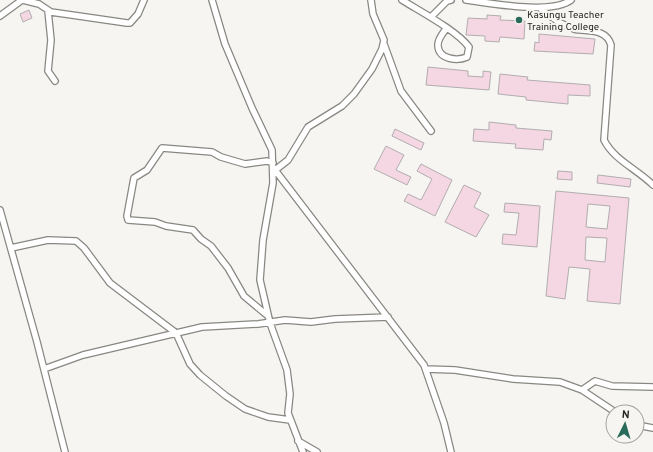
<svg xmlns="http://www.w3.org/2000/svg" width="653" height="452" viewBox="0 0 653 452" font-family="Overpass,sans-serif">
	<style>
		.building { fill: #f5d6e3; stroke: #b1adaf; fill-rule: evenodd }
		.lines { fill: none; stroke-linecap: round; stroke-linejoin: round }
		.minor-casing { stroke: #898783; stroke-width: 8 }
		.minor { stroke: #fff; stroke-width: 5.5 }
		.poi-dot { fill: #296b5a; stroke: #f7f5f1; stroke-width: 1.5 }
		.labels { text-anchor: middle; stroke-width: 4; stroke-linejoin: round; paint-order: stroke }
		.poi-label { font-size: 10px; fill: #272624; stroke: #f7f5f1; text-anchor: start }
	</style>
	<rect width="100%" height="100%" fill="#f7f5f1"/>
	<path class="building" d="M 29,10 L 32,18 L 23,22 L 20,14 Z
		M 487,15 L 501,16 L 500,20 L 525,21 L 524,39 L 500,37 L 499,42 L 485,41 L 485,36 L 466,35 L 468,18 L 487,19 Z
		M 539,34 L 595,39 L 593,54 L 534,51 L 535,42 L 539,43 Z
		M 428,67 L 468,71 L 468,76 L 483,77 L 483,71 L 491,72 L 489,90 L 426,85 Z
		M 500,74 L 528,77 L 527,80 L 590,85 L 590,96 L 568,95 L 568,104 L 526,100 L 526,97 L 498,94 Z
		M 489,122 L 516,125 L 516,128 L 552,131 L 551,140 L 544,139 L 543,150 L 515,148 L 516,144 L 473,141 L 474,129 L 489,130 Z
		M 395,129 L 424,143 L 421,150 L 392,136 Z
		M 386,146 L 404,155 L 396,170 L 411,177 L 407,185 L 374,169 Z
		M 421,164 L 452,180 L 435,216 L 404,201 L 408,194 L 421,200 L 432,179 L 417,171 Z
		M 558,171 L 572,172 L 572,180 L 557,179 Z
		M 598,175 L 631,179 L 630,187 L 597,183 Z
		M 464,185 L 481,193 L 474,207 L 489,215 L 476,237 L 445,222 Z
		M 556,191 L 629,198 L 620,304 L 587,301 L 590,269 L 569,267 L 565,299 L 546,296 ZM 588,204 L 610,206 L 607,229 L 586,227 ZM 586,237 L 607,238 L 605,262 L 585,260 Z
		M 505,203 L 540,206 L 537,247 L 502,244 L 503,234 L 516,235 L 519,213 L 504,212 Z"/>
	<g class="lines">
		<g class="minor-casing">
			<path id="minor" d="M 23,0 L 39,4 L 51,12 L 127,23 L 130,23 L 138,14 L 144,0
				M 212,0 L 225,44 L 252,108 L 272,150 L 273,183 L 263,240 L 260,280 L 270,323 L 287,370 L 290,394 L 288,413 L 303,452
				M 402,0 C 421,12 456,30 469,47 L 467,57 C 458,61 439,60 438,46 C 437,40 443,33 446,29
				M 466,0 C 491,3 551,15 571,0
				M 540,8 C 549,16 562,25 574,29 C 588,32 606,28 611,45 L 604,140 C 614,160 637,169 653,185
				M 48,11 L 51,40 L 48,71 L 55,81
				M 0,16 L 22,0
				M 431,17 L 447,1 L 451,0
				M 384,44 L 401,91 L 431,131
				M 275,170 L 424,365 L 444,423 L 451,452
				M 274,171 L 288,160 L 308,127 L 342,106 L 354,94 L 372,69 L 382,49 L 384,40 L 373,14 L 371,0
				M 0,210 L 37,342 L 65,452
				M 11,248 L 48,240 L 76,241 L 84,248 L 110,283 L 176,333 L 190,364 L 200,375 L 226,396 L 245,409 L 268,417 L 290,420
				M 268,316 L 244,296 L 228,268 L 211,246 L 201,239 L 193,230 L 166,226 L 155,222 L 128,220 L 127,216 L 134,178 L 147,170 L 162,148 L 212,152 L 221,157 L 245,164 L 267,161 L 273,163
				M 44,369 L 83,355 L 202,327 L 258,324 L 285,320 L 311,322 L 335,319 L 388,317
				M 426,369 L 455,370 L 513,379 L 560,382 L 582,390 L 615,412
				M 582,390 L 595,381 L 612,386 L 653,387
				M 637,425 L 653,428
				M 298,441 L 317,452"/>
		</g>
		<use href="#minor" class="minor"/>
	</g>
	<circle class="poi-dot" cx="519" cy="20" r="4"/>
	<g class="labels">
		<g class="poi-label">
			<text x="527" y="18">Kasungu Teacher<tspan x="527" dy="12">Training College</tspan></text>
		</g>
	</g>
	<g transform="translate(625 424) rotate(5)"><circle r="19" fill="#f7f5f1" stroke="#a4a29f"/>
	<path d="M0-3L7 15L0 10L-7 15Z" fill="#296b5a"/>
	<text y="-6" font-size="11" font-weight="bold" text-anchor="middle" fill="#272624">N</text>
	</g>
</svg>
